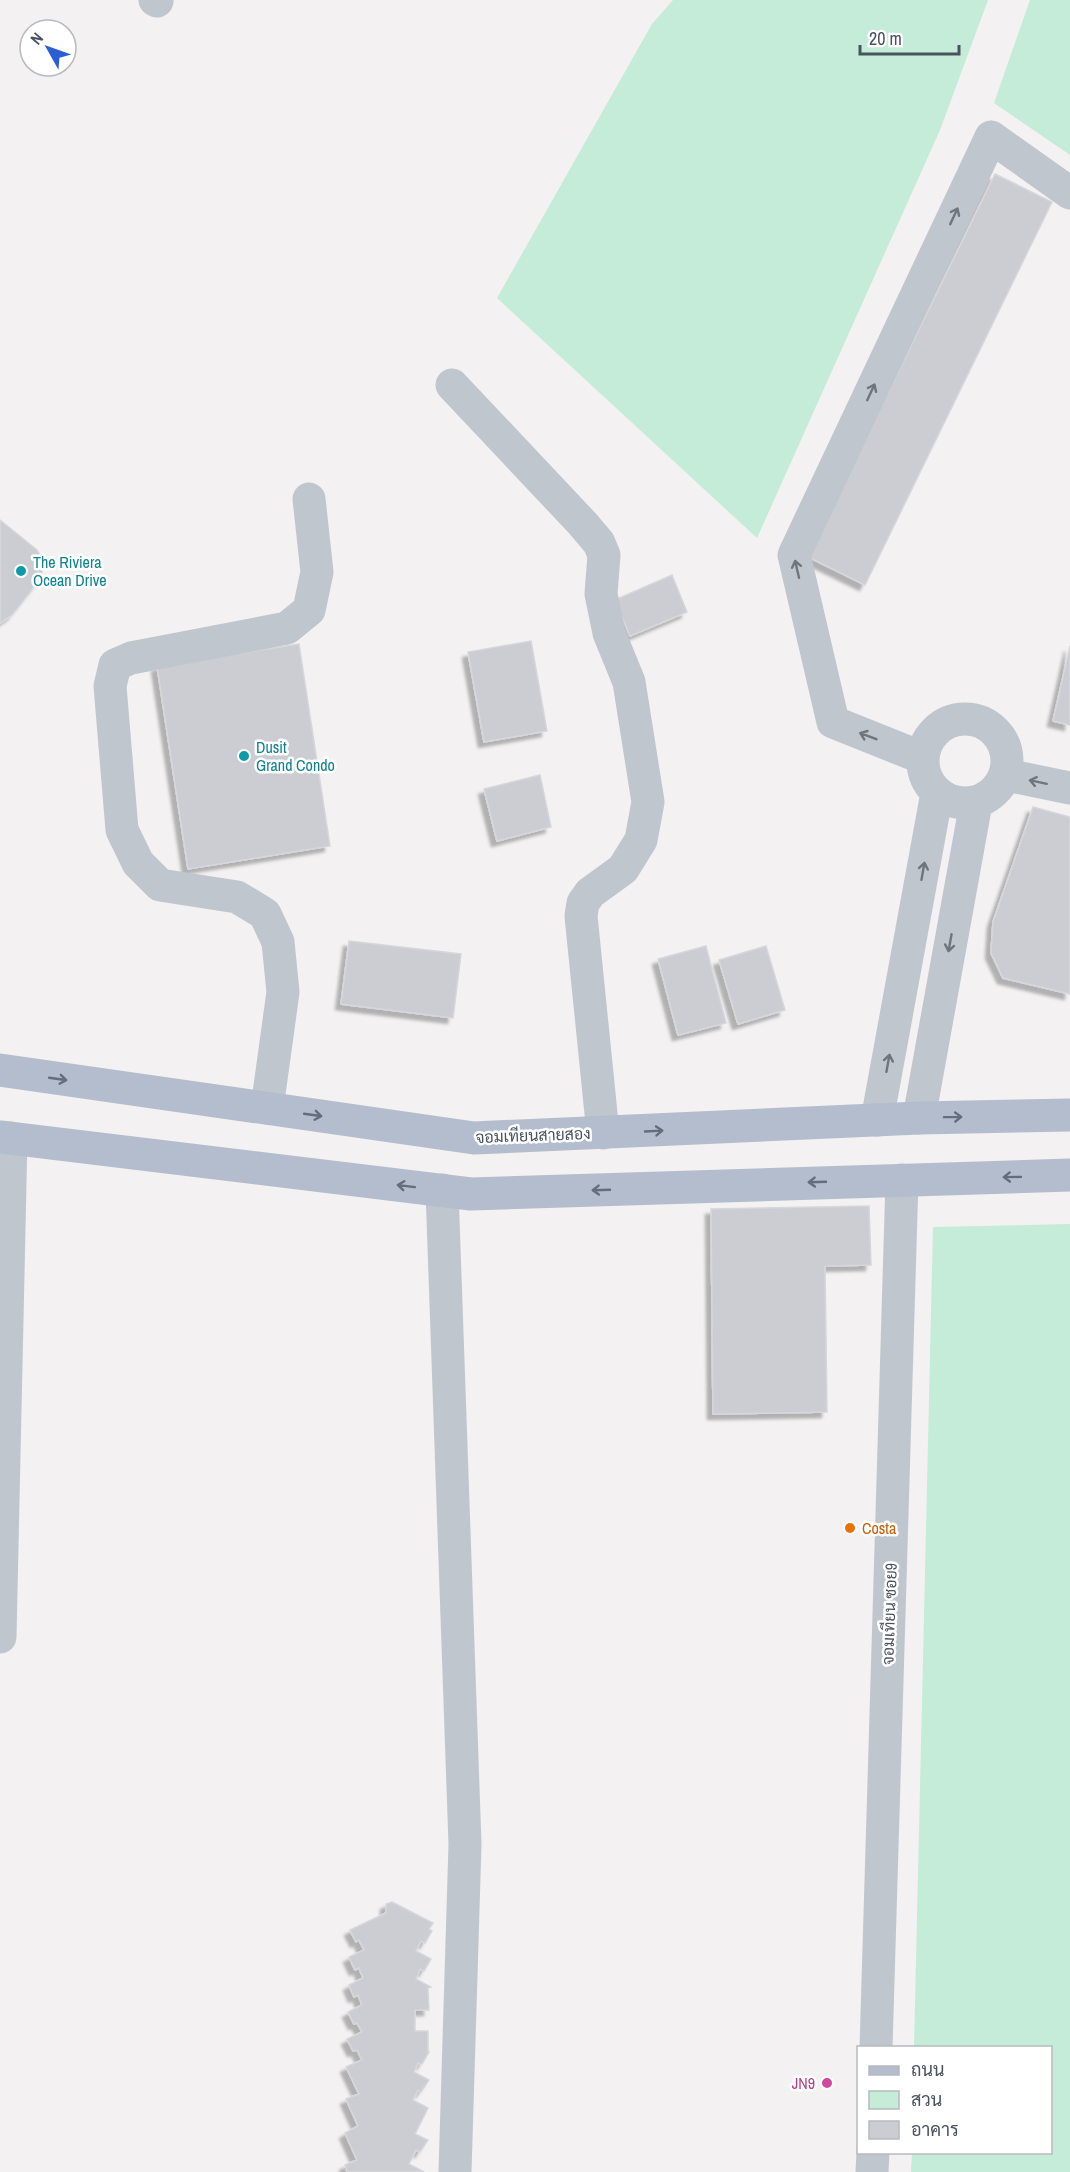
<svg xmlns="http://www.w3.org/2000/svg" width="1070" height="2172" viewBox="0 0 1070 2172" font-family="'Archivo Narrow',Sarabun,sans-serif">
	<style>
		.green { fill: #c4ecd8 }
		.building { fill: #cbcdd3; stroke: #d6d7dc; stroke-width: 1.5; filter: url(#shadow) }
		.lines { fill: none; stroke-linecap: round; stroke-linejoin: round }
		.minor { stroke: #c0c6ce; stroke-width: 33 }
		.major { stroke: #b3bdcd; stroke-width: 33 }
		.oneway { stroke: #6d757f }
		.oneway2 { stroke: #646d79 }
		.culture-dot { fill: #0f9aa8; stroke: #fff; stroke-width: 2 }
		.food-dot { fill: #e8710a; stroke: #fff; stroke-width: 2 }
		.hotel-dot { fill: #d1479c; stroke: #fff; stroke-width: 2 }
		.labels { text-anchor: middle; stroke-width: 5; stroke-linejoin: round; paint-order: stroke }
		.culture-label { font-size: 16px; fill: #0d838f; stroke: #fff; text-anchor: start }
		.street-label { font-size: 16px; fill: #4a525d; stroke: #fff }
		.food-label { font-size: 16px; fill: #c56008; stroke: #fff; text-anchor: start }
		.hotel-label { font-size: 16px; fill: #b23c85; stroke: #fff; text-anchor: end }
	</style>
	<defs>
		<filter id="shadow"><feDropShadow dx="-5.5" dy="5.5" stdDeviation="1.5" flood-color="#0004"/></filter>
	</defs>
	<rect width="100%" height="100%" fill="#f3f1f1"/>
	<path class="green" d="M 673,0 L 988,0 L 940,130 L 757,538 L 497,298 L 652,24 Z
		M 1030,0 L 1070,0 L 1070,155 L 994,103 Z
		M 1070,1224 L 1070,2172 L 911,2172 L 912,2153 L 1050,2152 L 1050,2048 L 914,2047 L 933,1227 Z"/>
	<path class="building" d="M 995,174 L 1052,202 L 865,585 L 808,557 Z
		M 0,520 L 37,550 L 41,557 L 43,569 L 39,581 L 12,615 L 0,623 Z
		M 672,575 L 687,612 L 630,636 L 615,600 Z
		M 531,641 L 547,731 L 484,742 L 468,652 Z
		M 299,644 L 330,846 L 188,869 L 157,666 Z
		M 1070,646 L 1070,725 L 1053,721 Z
		M 540,775 L 551,827 L 497,841 L 484,789 Z
		M 1033,807 L 1070,817 L 1070,994 L 1003,978 L 991,953 L 993,922 Z
		M 349,941 L 461,954 L 453,1018 L 341,1004 Z
		M 706,946 L 726,1023 L 678,1035 L 658,959 Z
		M 766,946 L 785,1010 L 738,1024 L 719,960 Z
		M 869,1206 L 871,1265 L 825,1266 L 827,1412 L 713,1414 L 711,1209 Z
		M 392,1902 L 433,1923 L 429,1929 L 432,1931 L 425,1943 L 421,1941 L 416,1951 L 431,1959 L 424,1971 L 420,1969 L 416,1979 L 431,1987 L 428,1988 L 429,2010 L 415,2010 L 415,2031 L 428,2031 L 428,2052 L 429,2052 L 422,2064 L 418,2063 L 414,2072 L 429,2080 L 421,2092 L 418,2090 L 413,2100 L 428,2108 L 415,2134 L 428,2140 L 420,2152 L 416,2150 L 409,2164 L 424,2172 L 347,2172 L 345,2165 L 357,2160 L 345,2133 L 358,2126 L 346,2099 L 359,2094 L 346,2067 L 362,2060 L 357,2050 L 353,2051 L 347,2039 L 362,2032 L 357,2023 L 354,2024 L 348,2012 L 362,2005 L 358,1995 L 354,1997 L 349,1985 L 363,1978 L 359,1968 L 355,1970 L 349,1957 L 364,1950 L 359,1940 L 356,1942 L 350,1930 L 386,1913 L 386,1904 Z"/>
	<g class="lines">
		<path class="minor" d="M 155,0 L 157,1
			M 452,385 L 583,524 L 599,543 L 604,555 L 601,594 L 609,633 L 629,682 L 648,802 L 641,840 L 623,869 L 590,893 L 583,903 L 581,916 L 603,1133
			M923 761a42 42 0 1 1 84 0a42 42 0 1 1-84 0Z
			M 923,758 L 833,722 L 794,555 L 991,137 L 1070,193
			M 1006,775 L 1070,788
			M 267,1108 L 283,992 L 278,942 L 265,914 L 237,897 L 160,885 L 138,863 L 122,830 L 110,686 L 115,665 L 131,658 L 287,628 L 309,610 L 317,572 L 309,499
			M 919,1118 L 976,803
			M 877,1120 L 937,793
			M 442,1190 L 465,1844 L 455,2172
			M 0,1637 L 11,1138
			M 876,2048 L 902,1180
			M 872,2172 L 873,2152"/>
		<path class="major" d="M 0,1070 L 474,1138 L 919,1118 L 1070,1115
			M 0,1137 L 471,1194 L 1070,1175"/>
	</g>
	<defs><path id="oneway-shaft" d="M-6 0H5M1.5-3L5.5 0L1.5 3" fill="none" stroke-width="1.6" stroke-linecap="round" stroke-linejoin="round" transform="scale(1.5)"/></defs>
	<g class="oneway">
		<use href="#oneway-shaft" transform="translate(954 216) rotate(-65)"/>
		<use href="#oneway-shaft" transform="translate(871 392) rotate(-65)"/>
		<use href="#oneway-shaft" transform="translate(797 569) rotate(-103)"/>
		<use href="#oneway-shaft" transform="translate(868 736) rotate(-159)"/>
		<use href="#oneway-shaft" transform="translate(1038 782) rotate(-168)"/>
		<use href="#oneway-shaft" transform="translate(923 871) rotate(-80)"/>
		<use href="#oneway-shaft" transform="translate(950 943) rotate(100)"/>
		<use href="#oneway-shaft" transform="translate(888 1063) rotate(-80)"/>
	</g>
	<g class="oneway2">
		<use href="#oneway-shaft" transform="translate(58 1079) rotate(8)"/>
		<use href="#oneway-shaft" transform="translate(313 1115) rotate(8)"/>
		<use href="#oneway-shaft" transform="translate(953 1117) rotate(-1)"/>
		<use href="#oneway-shaft" transform="translate(654 1131) rotate(-3)"/>
		<use href="#oneway-shaft" transform="translate(1012 1177) rotate(179)"/>
		<use href="#oneway-shaft" transform="translate(817 1182) rotate(178)"/>
		<use href="#oneway-shaft" transform="translate(406 1186) rotate(-173)"/>
		<use href="#oneway-shaft" transform="translate(601 1190) rotate(178)"/>
	</g>
	<g class="culture-dot">
		<circle cx="21" cy="571" r="6"/>
		<circle cx="244" cy="756" r="6"/>
	</g>
	<circle class="food-dot" cx="850" cy="1528" r="6"/>
	<circle class="hotel-dot" cx="827" cy="2083" r="6"/>
	<g class="labels">
		<g class="culture-label">
			<text x="33" y="568">The Riviera<tspan x="33" dy="18">Ocean Drive</tspan></text>
			<text x="256" y="753">Dusit<tspan x="256" dy="18">Grand Condo</tspan></text>
		</g>
		<g class="street-label">
			<text transform="translate(533 1135) rotate(-2)" y="6">จอมเทียนสายสอง</text>
			<text transform="translate(889 1614) rotate(-88)" y="6">จอมเทียน ซอย9</text>
		</g>
		<g class="food-label">
			<text x="862" y="1534">Costa</text>
		</g>
		<g class="hotel-label">
			<text x="815" y="2089">JN9</text>
		</g>
	</g>
	<rect x="857" y="2046" width="195" height="108" fill="#ffffff" stroke="#b7babe" stroke-width="1.5"/>
	<rect x="869" y="2066" width="30" height="9" fill="#b3bdcd" stroke="#b7babe" stroke-width="1.5"/>
	<text x="911" y="2076" font-size="18" fill="#4a525d">ถนน</text>
	<rect x="869" y="2091" width="30" height="18" fill="#c4ecd8" stroke="#b7babe" stroke-width="1.5"/>
	<text x="911" y="2106" font-size="18" fill="#4a525d">สวน</text>
	<rect x="869" y="2121" width="30" height="18" fill="#cbcdd3" stroke="#b7babe" stroke-width="1.5"/>
	<text x="911" y="2136" font-size="18" fill="#4a525d">อาคาร</text>
	<g transform="translate(48 48) rotate(310)"><circle r="28" fill="#ffffff" stroke="#b7babe" stroke-width="1.5"/>
	<path d="M0-4.5L10 22L0 15L-10 22Z" fill="#295fd5"/>
	<text y="-9" font-size="16" font-weight="bold" text-anchor="middle" fill="#4a525d">N</text>
	</g>
	<path d="M860 45v9h99v-9" fill="none" stroke="#4a525d" stroke-width="3"/>
	<text x="869" y="45" font-size="18" fill="#4a525d" stroke="#ffffff" stroke-width="4.5" paint-order="stroke">20 m</text>
</svg>
